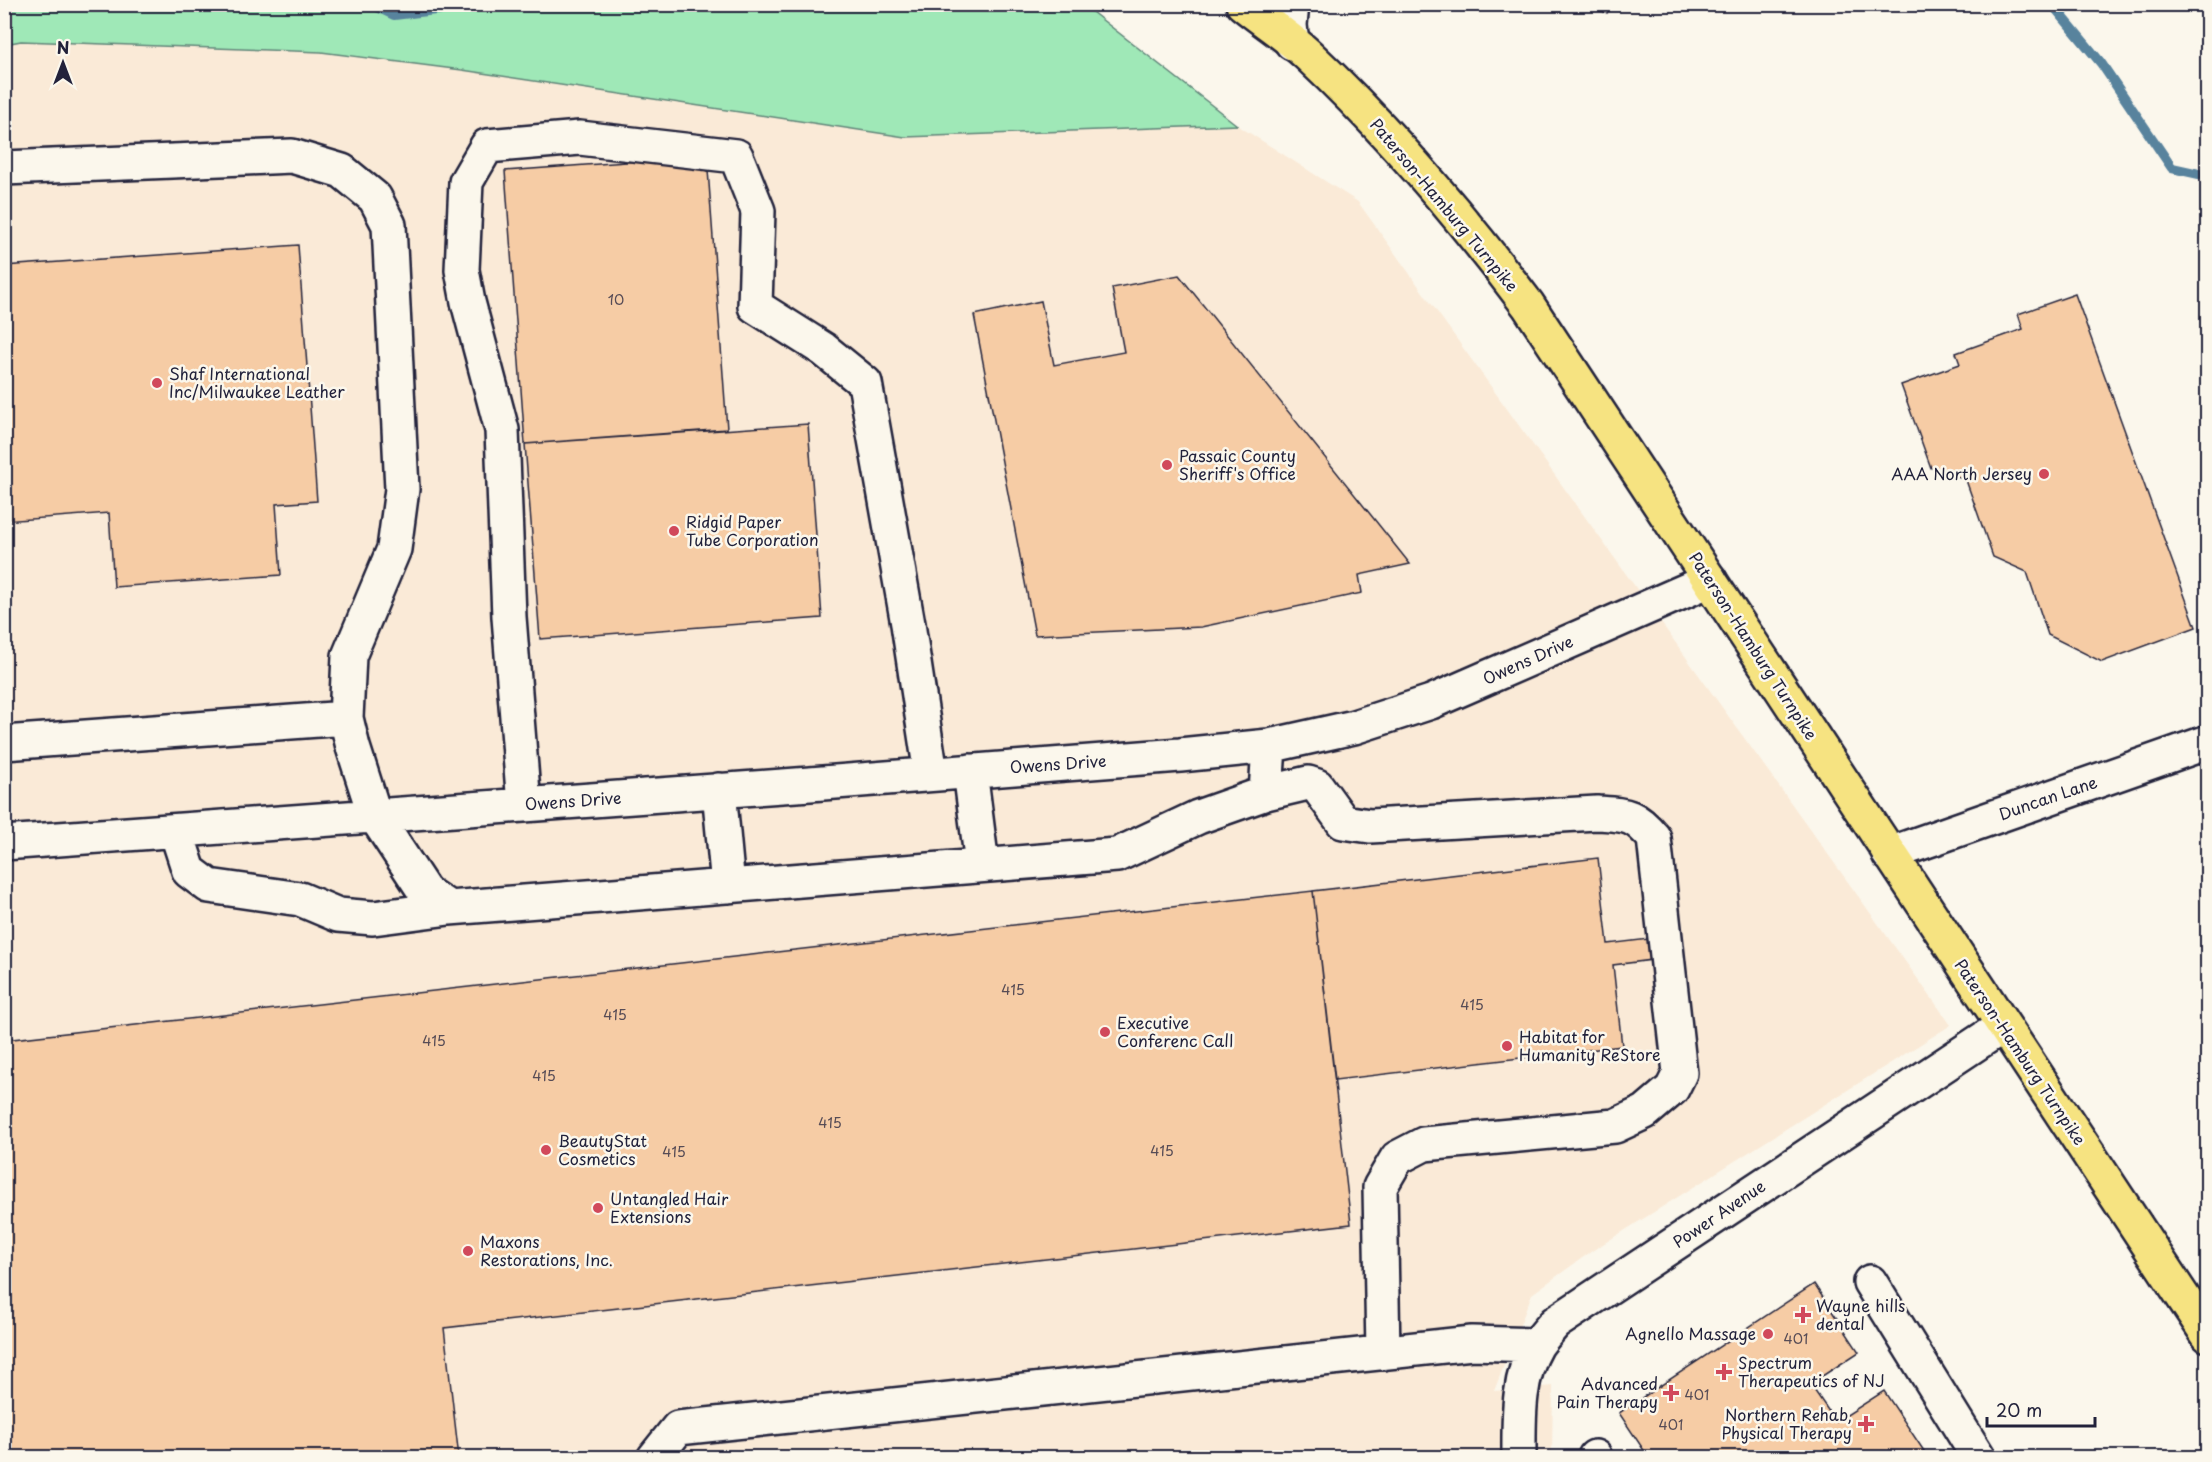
<svg xmlns="http://www.w3.org/2000/svg" width="2212" height="1462" viewBox="0 0 2212 1462" font-family="'Playpen Sans',sans-serif">
	<style>
		.built { fill: #faead7 }
		.green { fill: #9fe8b7; stroke: #608579; stroke-width: 1.5 }
		.lines { fill: none; stroke-linecap: round; stroke-linejoin: round }
		.stream { stroke: #59839d; stroke-width: 10 }
		.building { fill: #f6cca5; stroke: #22223b; stroke-width: 1.5 }
		.minor-casing { stroke: #22223b; stroke-width: 38 }
		.major-casing { stroke: #22223b; stroke-width: 38 }
		.minor { stroke: #fbf7ec; stroke-width: 33 }
		.major { stroke: #f6e381; stroke-width: 33 }
		.poi-dot { fill: #d1495b; stroke: #fbf7ec; stroke-width: 2 }
		.labels { text-anchor: middle; stroke-width: 5; stroke-linejoin: round; paint-order: stroke }
		.number-label { font-size: 14px; fill: #574c56 }
		.street-label { font-size: 16px; fill: #22223b; stroke: #fbf7ec }
		.poi-label { font-size: 16px; fill: #22223b; stroke: #fbf7ec; text-anchor: start }
	</style>
	<rect width="100%" height="100%" fill="#fbf7ec"/>
	<filter id="ink" filterUnits="userSpaceOnUse"><feTurbulence type="fractalNoise" baseFrequency=".0167" numOctaves="2"/><feDisplacementMap in="SourceGraphic" scale="12" xChannelSelector="R" yChannelSelector="G"/><feConvolveMatrix kernelMatrix="1 2 1 2 8 2 1 2 1" color-interpolation-filters="sRGB"/></filter>
	<g filter="url(#ink)">
		<path class="built" d="M 21,41 L 321,52 L 462,70 L 905,137 L 1237,125 L 1358,202 L 1951,1025 L 1592,1251 L 1532,1294 L 1494,1391 L 1553,1386 L 1552,1457 L 5,1457 L 4,44 Z"/>
		<path class="green" d="M 4,5 L 1083,5 L 1237,125 L 905,137 L 462,70 L 321,52 L 21,41 L 5,44 Z"/>
		<g class="lines">
			<path class="stream" d="M 371,4 L 394,15 L 486,4
				M 2052,4 L 2101,63 L 2172,168 L 2208,176"/>
		</g>
		<path class="building" d="M 1582,4 L 1609,4 L 1607,13 Z
			M 707,156 L 727,429 L 525,444 L 505,171 Z
			M 298,245 L 317,501 L 276,504 L 281,575 L 114,587 L 109,513 L 4,521 L 4,266 Z
			M 1179,275 L 1410,564 L 1359,575 L 1362,593 L 1201,627 L 1035,635 L 974,315 L 1041,301 L 1054,365 L 1124,352 L 1112,288 Z
			M 2075,294 L 2196,627 L 2102,662 L 2048,635 L 2027,572 L 1993,557 L 1966,480 L 1931,468 L 1901,385 L 1960,364 L 1956,353 L 2023,329 L 2018,314 Z
			M 808,424 L 822,618 L 540,639 L 525,444 Z
			M 1598,858 L 1608,944 L 1657,938 L 1660,959 L 1613,965 L 1622,1046 L 1335,1080 L 1313,891 Z
			M 1313,891 L 1351,1224 L 444,1328 L 459,1458 L 4,1458 L 4,1040 Z
			M 1814,1284 L 1859,1352 L 1810,1384 L 1836,1422 L 1884,1391 L 1928,1457 L 1649,1458 L 1619,1413 Z"/>
		<g class="lines">
			<g class="minor-casing">
				<path id="minor" d="M 1292,4 L 1290,25 L 1292,43
					M 4,168 L 292,156 L 342,171 L 375,198 L 389,225 L 402,489 L 394,549 L 349,656 L 346,718 L 353,747 L 375,816 L 425,892 L 449,908 L 1117,855 L 1198,817 L 1266,793 L 1269,746
					M 4,743 L 346,718
					M 970,771 L 982,865
					M 719,790 L 728,886
					M 1266,793 L 1308,783 L 1317,786 L 1343,822 L 1370,826 L 1597,813 C 1627,815 1634,814 1654,838 L 1680,1073 L 1672,1089 L 1645,1112 L 1615,1126 L 1424,1144 L 1397,1158 L 1380,1187 L 1383,1353
					M 524,805 L 509,617 L 502,430 L 468,302 L 462,270 L 466,182 L 487,146 L 580,138 L 736,156 L 758,211 L 755,306 L 823,349 L 865,383 L 908,624 L 931,774
					M 176,831 L 189,871 L 209,886 L 300,899 L 338,915 L 373,918 L 449,908
					M 4,843 L 810,784 L 1180,755 L 1269,746 L 1354,727 L 1431,702 L 1710,580
					M 1889,854 L 2208,742
					M 1870,1282 L 1979,1458
					M 1595,1457 L 1595,1458
					M 654,1458 L 678,1428 L 1472,1343 L 1537,1345
					M 1519,1458 C 1519,1420 1517,1379 1537,1345 C 1542,1338 1549,1330 1555,1323 L 2003,1026"/>
			</g>
			<g class="major-casing">
				<path id="major" d="M 1243,4 C 1264,21 1288,36 1308,55 C 1389,131 1461,216 1528,305 L 2208,1335"/>
			</g>
			<use href="#minor" class="minor"/>
			<use href="#major" class="major"/>
		</g>
	</g>
	<g class="poi-dot">
		<circle cx="157" cy="383" r="6"/>
		<circle cx="1167" cy="465" r="6"/>
		<circle cx="2044" cy="474" r="6"/>
		<circle cx="674" cy="531" r="6"/>
		<circle cx="1105" cy="1032" r="6"/>
		<circle cx="1507" cy="1046" r="6"/>
		<circle cx="546" cy="1150" r="6"/>
		<circle cx="598" cy="1208" r="6"/>
		<circle cx="468" cy="1251" r="6"/>
		<path d="M1800 1306h6v6h6v6h-6v6h-6v-6h-6v-6h6z"/>
		<circle cx="1768" cy="1334" r="6"/>
		<path d="M1721 1363h6v6h6v6h-6v6h-6v-6h-6v-6h6z"/>
		<path d="M1668 1384h6v6h6v6h-6v6h-6v-6h-6v-6h6z"/>
		<path d="M1863 1415h6v6h6v6h-6v6h-6v-6h-6v-6h6z"/>
	</g>
	<g class="labels">
		<g class="number-label">
			<text x="616" y="305">10</text>
			<text x="1013" y="995">415</text>
			<text x="1472" y="1010">415</text>
			<text x="615" y="1020">415</text>
			<text x="434" y="1046">415</text>
			<text x="544" y="1081">415</text>
			<text x="830" y="1128">415</text>
			<text x="1162" y="1156">415</text>
			<text x="674" y="1157">415</text>
			<text x="1796" y="1344">401</text>
			<text x="1697" y="1400">401</text>
			<text x="1671" y="1430">401</text>
		</g>
		<g class="street-label">
			<text transform="translate(1444 205) rotate(50)" y="6">Paterson-Hamburg Turnpike</text>
			<text transform="translate(1753 646) rotate(57)" y="6">Paterson-Hamburg Turnpike</text>
			<text transform="translate(1528 660) rotate(-24)" y="6">Owens Drive</text>
			<text transform="translate(1058 764) rotate(-4)" y="6">Owens Drive</text>
			<text transform="translate(2048 798) rotate(-19)" y="6">Duncan Lane</text>
			<text transform="translate(573 801) rotate(-4)" y="6">Owens Drive</text>
			<text transform="translate(2020 1052) rotate(56)" y="6">Paterson-Hamburg Turnpike</text>
			<text transform="translate(1719 1214) rotate(-34)" y="6">Power Avenue</text>
		</g>
		<g class="poi-label">
			<text x="169" y="380">Shaf International<tspan x="169" dy="18">Inc/Milwaukee Leather</tspan></text>
			<text x="1179" y="462">Passaic County<tspan x="1179" dy="18">Sheriff's Office</tspan></text>
			<text x="2032" y="480" text-anchor="end">AAA North Jersey</text>
			<text x="686" y="528">Ridgid Paper<tspan x="686" dy="18">Tube Corporation</tspan></text>
			<text x="1117" y="1029">Executive<tspan x="1117" dy="18">Conferenc Call</tspan></text>
			<text x="1519" y="1043">Habitat for<tspan x="1519" dy="18">Humanity ReStore</tspan></text>
			<text x="558" y="1147">BeautyStat<tspan x="558" dy="18">Cosmetics</tspan></text>
			<text x="610" y="1205">Untangled Hair<tspan x="610" dy="18">Extensions</tspan></text>
			<text x="480" y="1248">Maxons<tspan x="480" dy="18">Restorations, Inc.</tspan></text>
			<text x="1816" y="1312">Wayne hills<tspan x="1816" dy="18">dental</tspan></text>
			<text x="1756" y="1340" text-anchor="end">Agnello Massage</text>
			<text x="1738" y="1369">Spectrum<tspan x="1738" dy="18">Therapeutics of NJ</tspan></text>
			<text x="1658" y="1390" text-anchor="end">Advanced<tspan x="1658" dy="18">Pain Therapy</tspan></text>
			<text x="1852" y="1421" text-anchor="end">Northern Rehab,<tspan x="1852" dy="18">Physical Therapy</tspan></text>
		</g>
	</g>
	<rect width="2212" height="1462" fill="none" stroke="#fbf7ec" stroke-width="24"/>
	<rect x="12" y="12" width="2188" height="1438" fill="none" stroke="#22223b" stroke-width="2" filter="url(#ink)"/>
	<g transform="translate(63 63)" stroke="#fbf7ec" stroke-width="4.5" paint-order="stroke">
	<path d="M0-4.5L10 22L0 15L-10 22Z" fill="#22223b"/>
	<text y="-9" font-size="16" font-weight="bold" text-anchor="middle" fill="#22223b">N</text>
	</g>
	<path d="M1987 1417v9h108v-9" fill="none" stroke="#22223b" stroke-width="3"/>
	<text x="1996" y="1417" font-size="18" fill="#22223b" stroke="#fbf7ec" stroke-width="4.5" paint-order="stroke">20 m</text>
</svg>
